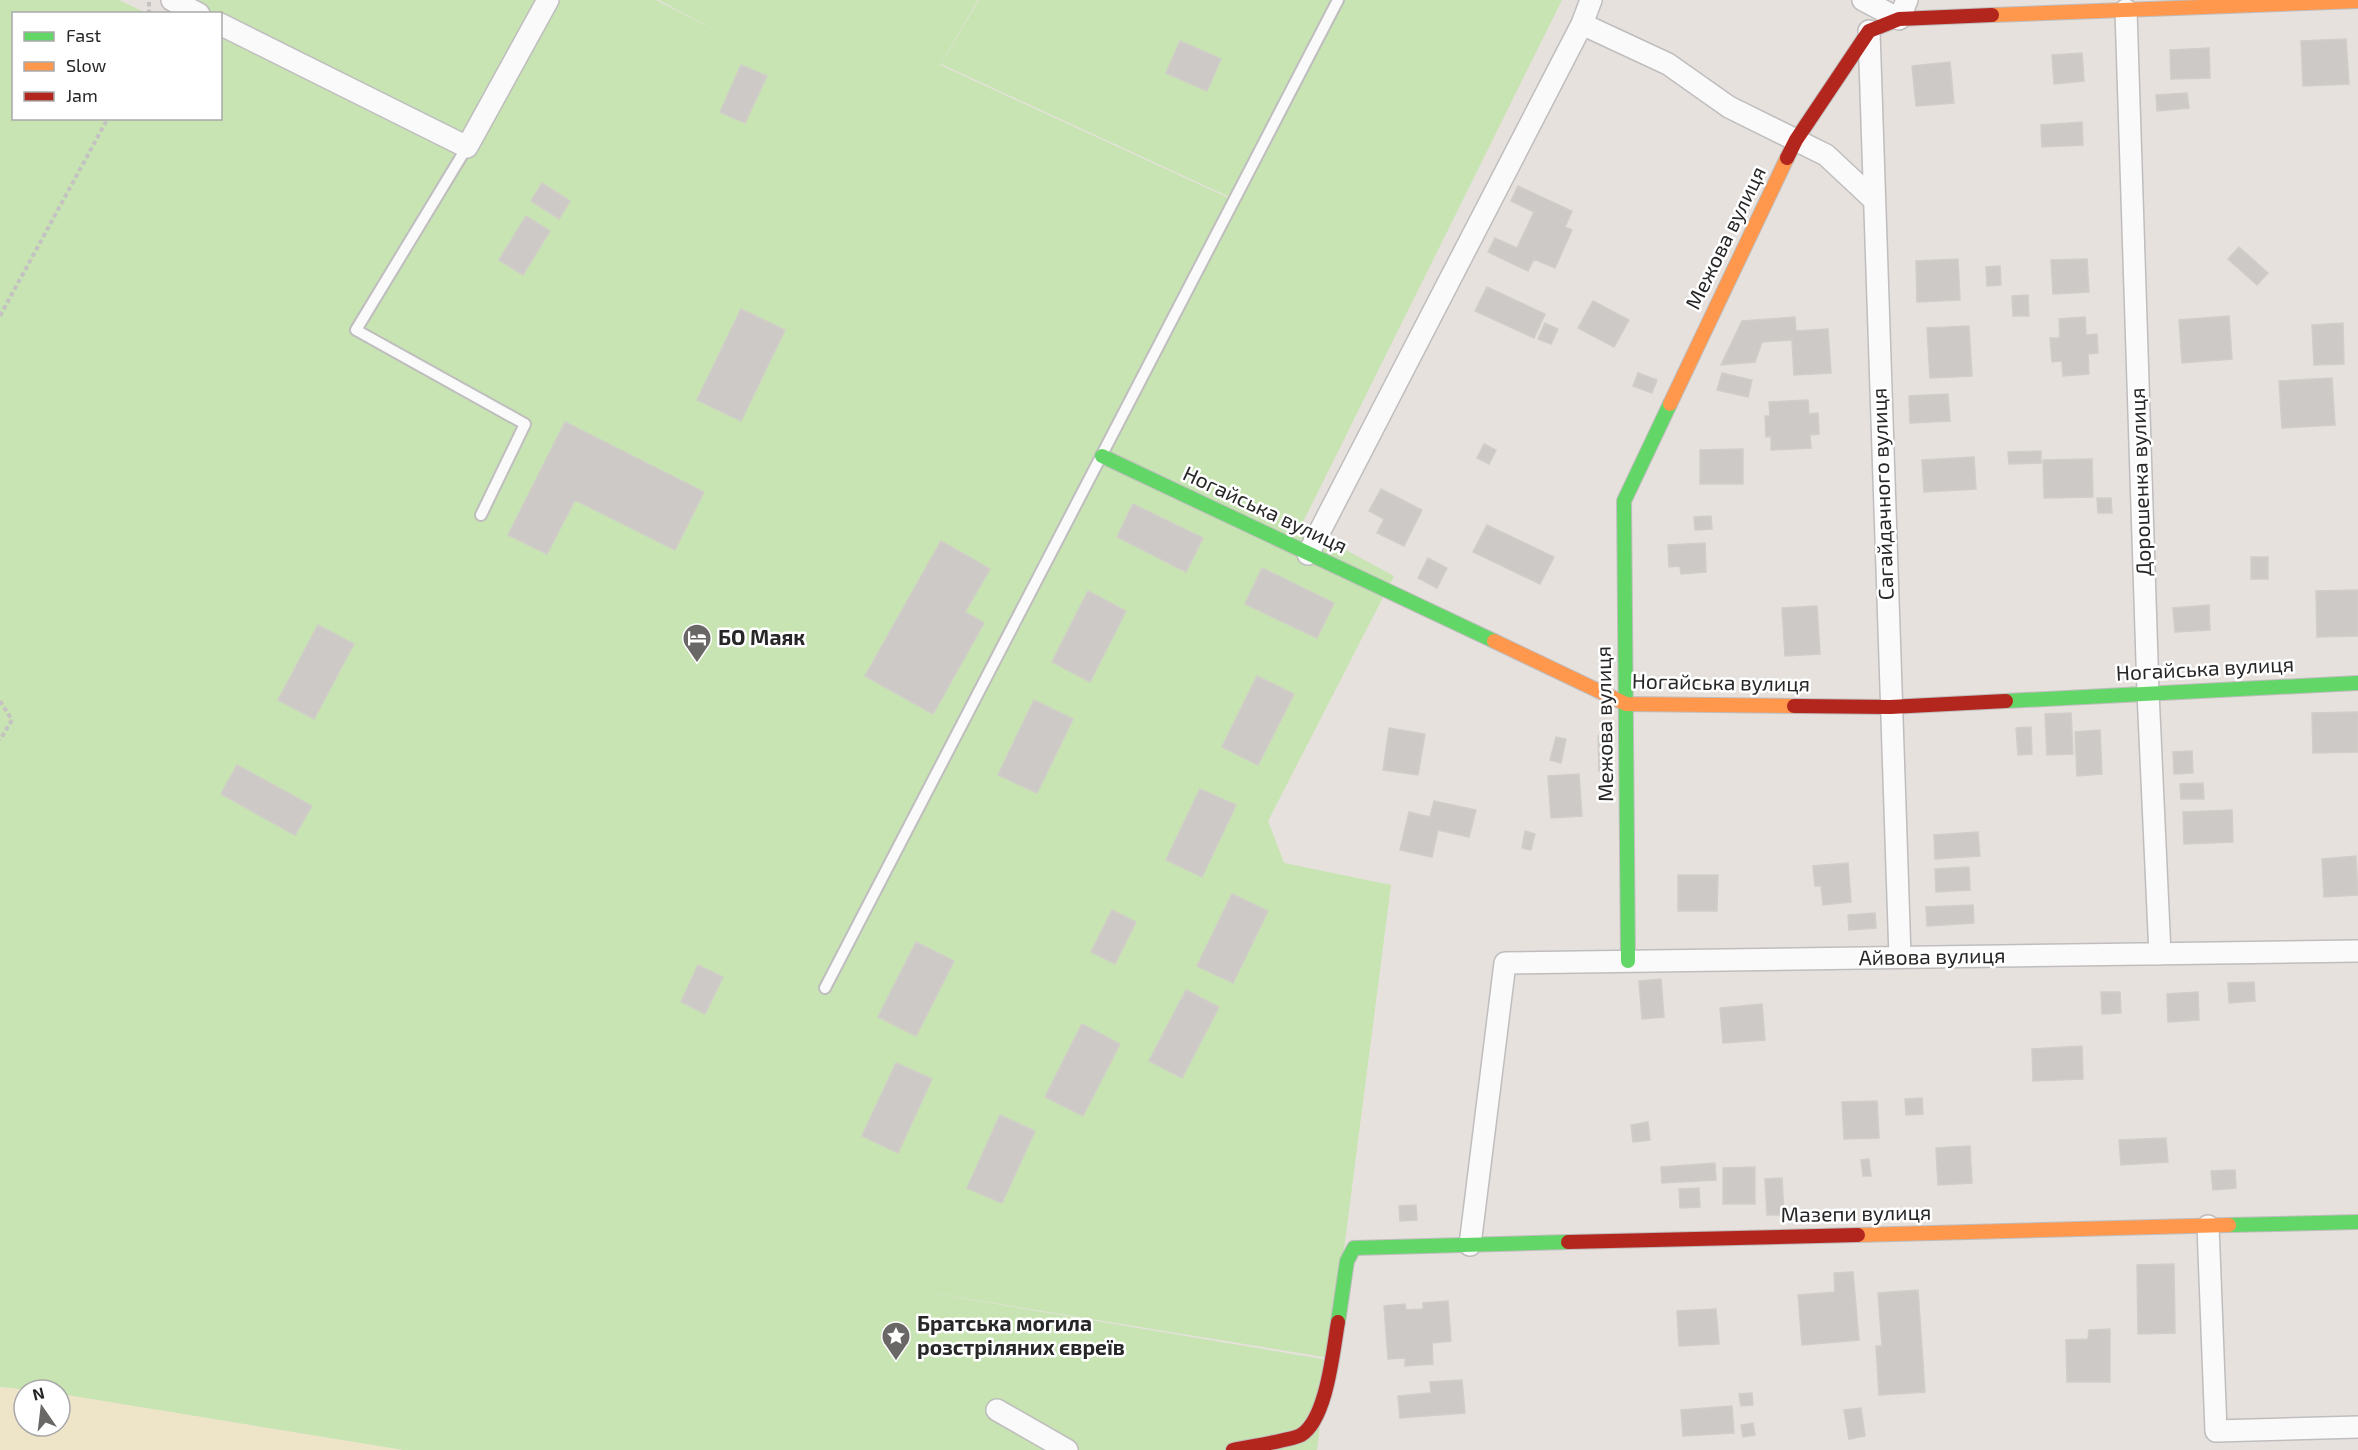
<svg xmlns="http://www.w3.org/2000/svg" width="2358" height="1450" viewBox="0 0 2358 1450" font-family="'Exo 2',sans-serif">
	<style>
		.green { fill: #c7e4b2 }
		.sand { fill: #eee5c8 }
		.building { fill: #ccc9c6; stroke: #d1cdc8; stroke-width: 1.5 }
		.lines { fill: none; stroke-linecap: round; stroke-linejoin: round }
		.lane-casing { stroke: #bfbdbe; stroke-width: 14 }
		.street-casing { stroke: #bfbdbe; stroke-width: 24 }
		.fast-casing { stroke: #bfbdbe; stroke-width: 16 }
		.slow-casing { stroke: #bfbdbe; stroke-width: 16 }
		.jam-casing { stroke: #bfbdbe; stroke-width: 16 }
		.path { stroke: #c4c3c2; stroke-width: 4; stroke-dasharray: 4.5 3; stroke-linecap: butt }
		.lane { stroke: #fbfafa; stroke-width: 10 }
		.street { stroke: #fbfafa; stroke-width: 21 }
		.fast { stroke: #63d668; stroke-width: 14 }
		.slow { stroke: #ff974d; stroke-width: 14 }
		.jam { stroke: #b3261e; stroke-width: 14 }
		.labels { text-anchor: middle; stroke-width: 5; stroke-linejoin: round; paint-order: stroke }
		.street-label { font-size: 21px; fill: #272727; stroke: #fff }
		.poi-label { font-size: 21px; font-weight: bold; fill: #272727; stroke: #fff; text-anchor: start }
	</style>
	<rect width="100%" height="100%" fill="#e6e1dc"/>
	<path class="green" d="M 0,0 L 119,0 L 146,13 L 14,14 L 14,118 L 220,118 L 220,14 L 189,13 L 196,0 L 656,0 L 722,34 L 659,0 L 978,0 L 940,65 L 1233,200 L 1236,200 L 941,64 L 979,0 L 1562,0 L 1301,526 L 1394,576 L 1268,821 L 1284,863 L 1391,885 L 1330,1358 L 895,1287 L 1328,1360 L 1317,1450 L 403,1450 L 60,1394 L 60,1390 L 27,1390 L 0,1387 Z"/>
	<path class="sand" d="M 0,1387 L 27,1390 L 24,1390 L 24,1426 L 60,1426 L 60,1394 L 403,1450 L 0,1450 Z"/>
	<path class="building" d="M 2346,39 L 2349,84 L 2303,86 L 2301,41 Z
		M 1180,41 L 1221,59 L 1207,91 L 1166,73 Z
		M 2209,48 L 2210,78 L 2171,79 L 2170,50 Z
		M 2082,53 L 2084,81 L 2054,84 L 2052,55 Z
		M 1950,62 L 1954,103 L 1916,106 L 1912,66 Z
		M 741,65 L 767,76 L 745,123 L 720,112 Z
		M 2187,93 L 2189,108 L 2157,111 L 2156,95 Z
		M 2082,122 L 2083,145 L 2042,147 L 2041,125 Z
		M 542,183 L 570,201 L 559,219 L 531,201 Z
		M 1518,186 L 1572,211 L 1565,227 L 1572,230 L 1555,268 L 1534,259 L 1528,271 L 1488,252 L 1495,238 L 1517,248 L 1534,212 L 1511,201 Z
		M 526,216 L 550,231 L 523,275 L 499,260 Z
		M 2239,247 L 2268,273 L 2257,285 L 2228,259 Z
		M 1958,259 L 1960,300 L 1917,302 L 1916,261 Z
		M 2087,259 L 2089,292 L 2053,294 L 2051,260 Z
		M 2000,266 L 2001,285 L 1987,286 L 1986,267 Z
		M 1487,287 L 1545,314 L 1534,338 L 1475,311 Z
		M 2028,295 L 2029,316 L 2013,316 L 2012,296 Z
		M 1593,301 L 1629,320 L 1614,347 L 1578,328 Z
		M 741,309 L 785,330 L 741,421 L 697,400 Z
		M 2229,316 L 2232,359 L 2182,363 L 2179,320 Z
		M 1795,317 L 1796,331 L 1828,329 L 1831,373 L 1794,375 L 1792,340 L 1762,342 L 1755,362 L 1721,365 L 1742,321 Z
		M 2085,317 L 2086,335 L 2097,334 L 2098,353 L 2088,354 L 2089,374 L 2063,376 L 2062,361 L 2052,362 L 2050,338 L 2060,338 L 2059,319 Z
		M 1545,323 L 1558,329 L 1551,344 L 1538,339 Z
		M 2343,323 L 2344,364 L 2314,365 L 2312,325 Z
		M 1969,326 L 1972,376 L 1930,378 L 1927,328 Z
		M 1638,373 L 1657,380 L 1652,393 L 1633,386 Z
		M 1722,373 L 1752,380 L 1748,397 L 1717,390 Z
		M 2332,378 L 2335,425 L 2282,428 L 2279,381 Z
		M 1948,394 L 1950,421 L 1910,423 L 1909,396 Z
		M 1808,400 L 1809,414 L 1818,413 L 1819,434 L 1810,435 L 1811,448 L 1771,450 L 1771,436 L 1766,437 L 1765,416 L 1770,416 L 1769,402 Z
		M 565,422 L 704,492 L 675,550 L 575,500 L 547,554 L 508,535 Z
		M 1484,444 L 1496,450 L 1489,464 L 1477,458 Z
		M 1743,449 L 1743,484 L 1700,484 L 1700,450 Z
		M 2041,451 L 2041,463 L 2009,464 L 2008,452 Z
		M 1974,457 L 1976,489 L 1924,492 L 1922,460 Z
		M 2092,459 L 2093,497 L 2044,498 L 2043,460 Z
		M 1381,489 L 1422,510 L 1404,546 L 1377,533 L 1384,519 L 1369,511 Z
		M 2097,498 L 2111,498 L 2112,513 L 2098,513 Z
		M 1133,504 L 1203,538 L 1186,572 L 1117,537 Z
		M 1711,516 L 1712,529 L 1695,530 L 1694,517 Z
		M 1487,525 L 1554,557 L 1540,584 L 1473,552 Z
		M 941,541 L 990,569 L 965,612 L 984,623 L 933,714 L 865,676 Z
		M 1705,543 L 1706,572 L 1681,574 L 1680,566 L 1669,567 L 1668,545 Z
		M 2251,557 L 2268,557 L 2268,579 L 2251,579 Z
		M 1428,558 L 1447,568 L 1437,588 L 1418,578 Z
		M 1262,568 L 1334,603 L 1317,638 L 1245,604 Z
		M 2358,590 L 2358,636 L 2317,637 L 2316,591 Z
		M 1088,591 L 1126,611 L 1090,682 L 1052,662 Z
		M 2209,605 L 2210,630 L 2175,632 L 2173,608 Z
		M 1817,606 L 1820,654 L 1785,656 L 1782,608 Z
		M 318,625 L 354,644 L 314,719 L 278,700 Z
		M 1257,676 L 1294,694 L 1258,765 L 1222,747 Z
		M 1034,700 L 1073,719 L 1037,793 L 998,775 Z
		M 2358,712 L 2358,752 L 2313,753 L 2312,713 Z
		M 2071,713 L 2073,754 L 2047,755 L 2045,714 Z
		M 2031,727 L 2032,754 L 2018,755 L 2016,728 Z
		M 1389,728 L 1425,734 L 1418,775 L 1383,770 Z
		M 2100,730 L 2102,774 L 2077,776 L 2075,732 Z
		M 1607,735 L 1608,771 L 1599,771 L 1598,736 Z
		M 1556,737 L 1566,739 L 1561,763 L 1550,760 Z
		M 2192,751 L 2193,773 L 2174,774 L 2173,752 Z
		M 237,765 L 312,806 L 295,835 L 221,794 Z
		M 1579,774 L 1582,816 L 1551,818 L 1548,776 Z
		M 2203,783 L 2204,799 L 2181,799 L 2180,784 Z
		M 1200,789 L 1236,805 L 1202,877 L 1166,860 Z
		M 1434,801 L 1476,810 L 1469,837 L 1438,830 L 1432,857 L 1400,850 L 1409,812 L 1430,817 Z
		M 2232,810 L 2233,842 L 2184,844 L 2183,812 Z
		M 1525,831 L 1535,834 L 1531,850 L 1522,848 Z
		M 1978,832 L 1980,856 L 1935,859 L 1934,835 Z
		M 2356,856 L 2358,895 L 2324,897 L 2322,859 Z
		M 1848,863 L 1851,902 L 1823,905 L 1821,886 L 1815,886 L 1813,866 Z
		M 1969,867 L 1970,890 L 1936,892 L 1935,869 Z
		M 1678,875 L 1718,875 L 1717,911 L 1678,911 Z
		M 1232,894 L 1268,911 L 1233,983 L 1197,966 Z
		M 1973,905 L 1974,923 L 1927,926 L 1926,907 Z
		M 1112,910 L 1136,922 L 1115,964 L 1091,952 Z
		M 1875,913 L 1876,928 L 1849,930 L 1848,915 Z
		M 916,942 L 954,961 L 916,1036 L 878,1017 Z
		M 698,965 L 723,977 L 705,1014 L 681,1002 Z
		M 1661,979 L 1664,1017 L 1642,1019 L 1639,981 Z
		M 2254,982 L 2255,1001 L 2229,1003 L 2228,983 Z
		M 1186,990 L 1219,1007 L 1182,1078 L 1149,1061 Z
		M 2101,992 L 2120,992 L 2121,1013 L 2102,1014 Z
		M 2198,992 L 2199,1020 L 2168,1022 L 2167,994 Z
		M 1762,1004 L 1765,1040 L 1723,1043 L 1720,1008 Z
		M 1082,1024 L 1120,1044 L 1083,1116 L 1045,1097 Z
		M 2082,1046 L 2083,1079 L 2033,1081 L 2032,1049 Z
		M 896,1063 L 932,1079 L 898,1153 L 862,1136 Z
		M 1922,1098 L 1923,1114 L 1906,1115 L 1905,1099 Z
		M 1877,1101 L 1879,1138 L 1844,1139 L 1842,1102 Z
		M 1000,1115 L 1035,1131 L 1002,1203 L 967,1188 Z
		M 1648,1122 L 1650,1140 L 1633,1142 L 1631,1125 Z
		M 2166,1138 L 2168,1162 L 2121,1165 L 2119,1140 Z
		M 1970,1146 L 1972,1183 L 1938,1185 L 1936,1148 Z
		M 1869,1159 L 1871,1176 L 1863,1176 L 1861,1160 Z
		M 1715,1163 L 1716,1180 L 1662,1183 L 1661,1167 Z
		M 1755,1167 L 1755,1204 L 1723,1204 L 1723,1168 Z
		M 2235,1170 L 2236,1188 L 2213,1190 L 2211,1171 Z
		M 1782,1178 L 1784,1215 L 1767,1215 L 1765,1179 Z
		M 1699,1188 L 1700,1207 L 1680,1208 L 1679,1189 Z
		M 1416,1205 L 1417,1220 L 1400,1221 L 1399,1206 Z
		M 2174,1264 L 2175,1333 L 2138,1334 L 2137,1265 Z
		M 1853,1272 L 1859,1340 L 1802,1345 L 1798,1295 L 1835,1292 L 1834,1273 Z
		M 1918,1290 L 1925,1392 L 1879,1395 L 1876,1346 L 1882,1346 L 1878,1293 Z
		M 1448,1301 L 1451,1341 L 1432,1343 L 1433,1364 L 1405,1366 L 1405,1358 L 1388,1359 L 1384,1306 L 1405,1304 L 1406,1310 L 1423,1309 L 1423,1303 Z
		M 1716,1309 L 1719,1344 L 1679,1346 L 1677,1311 Z
		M 2110,1329 L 2110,1382 L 2067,1382 L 2066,1340 L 2088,1339 L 2089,1330 Z
		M 1462,1380 L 1465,1413 L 1400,1418 L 1398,1396 L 1431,1393 L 1430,1382 Z
		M 1752,1393 L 1753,1405 L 1741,1406 L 1739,1394 Z
		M 1732,1406 L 1734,1433 L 1683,1436 L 1681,1410 Z
		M 1861,1408 L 1865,1436 L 1849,1439 L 1844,1410 Z
		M 1753,1423 L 1755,1435 L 1743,1437 L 1741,1425 Z"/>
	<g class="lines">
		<g class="lane-casing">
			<path id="lane" d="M 467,147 L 356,330 L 525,424 L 481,515
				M 825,988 L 1338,0"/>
		</g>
		<g class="street-casing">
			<path id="street" d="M 172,0 L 199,14
				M 1591,0 L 1582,24 L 1668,64 L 1729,107 L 1826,155 L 1873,199
				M 1863,0 L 1899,19 L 1907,0
				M 2126,10 L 2148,692 L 2160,954
				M 220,24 L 467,147 L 548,0
				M 1869,31 L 1900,957
				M 1308,554 L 1582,24
				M 2208,1226 L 2216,1431 L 2358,1427
				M 1470,1245 L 1505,963 L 2358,951
				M 997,1410 L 1067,1450"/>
		</g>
		<g class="fast-casing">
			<path id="fast" d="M 1102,456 L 1494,641
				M 2006,701 L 2358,683
				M 1628,961 L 1624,501 L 1670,404
				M 2229,1225 L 2358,1222
				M 1338,1322 L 1347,1261 L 1354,1248 L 1568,1242"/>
		</g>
		<g class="slow-casing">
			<path id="slow" d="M 1992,15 L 2358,1
				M 1670,404 L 1787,158
				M 1494,641 L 1626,704 L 1794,706
				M 1858,1235 L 2229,1225"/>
		</g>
		<g class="jam-casing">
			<path id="jam" d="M 1787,158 L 1796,140 L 1869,31 L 1899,19 L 1992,15
				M 1794,706 L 1890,707 L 2006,701
				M 1568,1242 L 1858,1235
				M 1233,1450 C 1246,1447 1293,1440 1301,1435 C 1327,1419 1333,1350 1338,1322"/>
		</g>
		<path class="path" d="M 149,14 L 149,1
			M 0,316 L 108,118
			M 0,701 L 12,720 L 0,740"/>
		<use href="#lane" class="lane"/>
		<use href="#street" class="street"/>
		<use href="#fast" class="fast"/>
		<use href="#slow" class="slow"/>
		<use href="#jam" class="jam"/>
	</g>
	<defs>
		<g id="hotel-pin" transform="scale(1.5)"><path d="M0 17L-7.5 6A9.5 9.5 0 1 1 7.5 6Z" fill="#6a6866" stroke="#fff"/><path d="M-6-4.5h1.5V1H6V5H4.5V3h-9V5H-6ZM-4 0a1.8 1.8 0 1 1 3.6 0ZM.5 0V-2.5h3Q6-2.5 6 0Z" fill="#fff"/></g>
		<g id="sight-pin" transform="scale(1.5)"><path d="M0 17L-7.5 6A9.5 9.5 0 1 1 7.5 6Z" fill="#6a6866" stroke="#fff"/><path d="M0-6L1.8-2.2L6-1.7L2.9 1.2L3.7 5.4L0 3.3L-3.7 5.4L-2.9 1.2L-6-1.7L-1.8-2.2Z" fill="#fff"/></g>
	</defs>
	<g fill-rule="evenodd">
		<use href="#hotel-pin" x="697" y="638"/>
		<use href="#sight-pin" x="896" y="1336"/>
	</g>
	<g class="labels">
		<g class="street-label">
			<text transform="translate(1726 238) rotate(-64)" y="7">Межова вулиця</text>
			<text transform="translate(2141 482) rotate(-92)" y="7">Дорошенка вулиця</text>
			<text transform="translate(1883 494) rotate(-92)" y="7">Сагайдачного вулиця</text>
			<text transform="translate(1265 510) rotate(25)" y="7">Ногайська вулиця</text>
			<text transform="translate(2205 669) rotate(-3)" y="7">Ногайська вулиця</text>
			<text transform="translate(1721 683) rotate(1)" y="7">Ногайська вулиця</text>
			<text transform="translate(1605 724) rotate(-91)" y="7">Межова вулиця</text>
			<text transform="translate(1932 957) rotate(-1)" y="7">Айвова вулиця</text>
			<text transform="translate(1856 1214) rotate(-1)" y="7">Мазепи вулиця</text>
		</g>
		<g class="poi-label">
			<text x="718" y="645">БО Маяк</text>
			<text x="917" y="1331">Братська могила<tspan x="917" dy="24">розстріляних євреїв</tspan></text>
		</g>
	</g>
	<rect x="12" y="12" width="210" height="108" fill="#ffffff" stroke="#a9a9a9" stroke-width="1.5"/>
	<rect x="24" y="32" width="30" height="9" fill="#63d668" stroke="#a9a9a9" stroke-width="1.5"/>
	<text x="66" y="42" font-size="18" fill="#272727">Fast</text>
	<rect x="24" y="62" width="30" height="9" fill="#ff974d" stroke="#a9a9a9" stroke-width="1.5"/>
	<text x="66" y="72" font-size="18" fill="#272727">Slow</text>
	<rect x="24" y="92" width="30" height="9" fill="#b3261e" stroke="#a9a9a9" stroke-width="1.5"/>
	<text x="66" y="102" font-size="18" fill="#272727">Jam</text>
	<g transform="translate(42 1408) rotate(346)"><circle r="28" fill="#ffffff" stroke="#a9a9a9" stroke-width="1.5"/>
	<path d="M0-4.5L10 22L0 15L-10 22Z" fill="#6a6866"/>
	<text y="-9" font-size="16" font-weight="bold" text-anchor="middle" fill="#272727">N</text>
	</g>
</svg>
